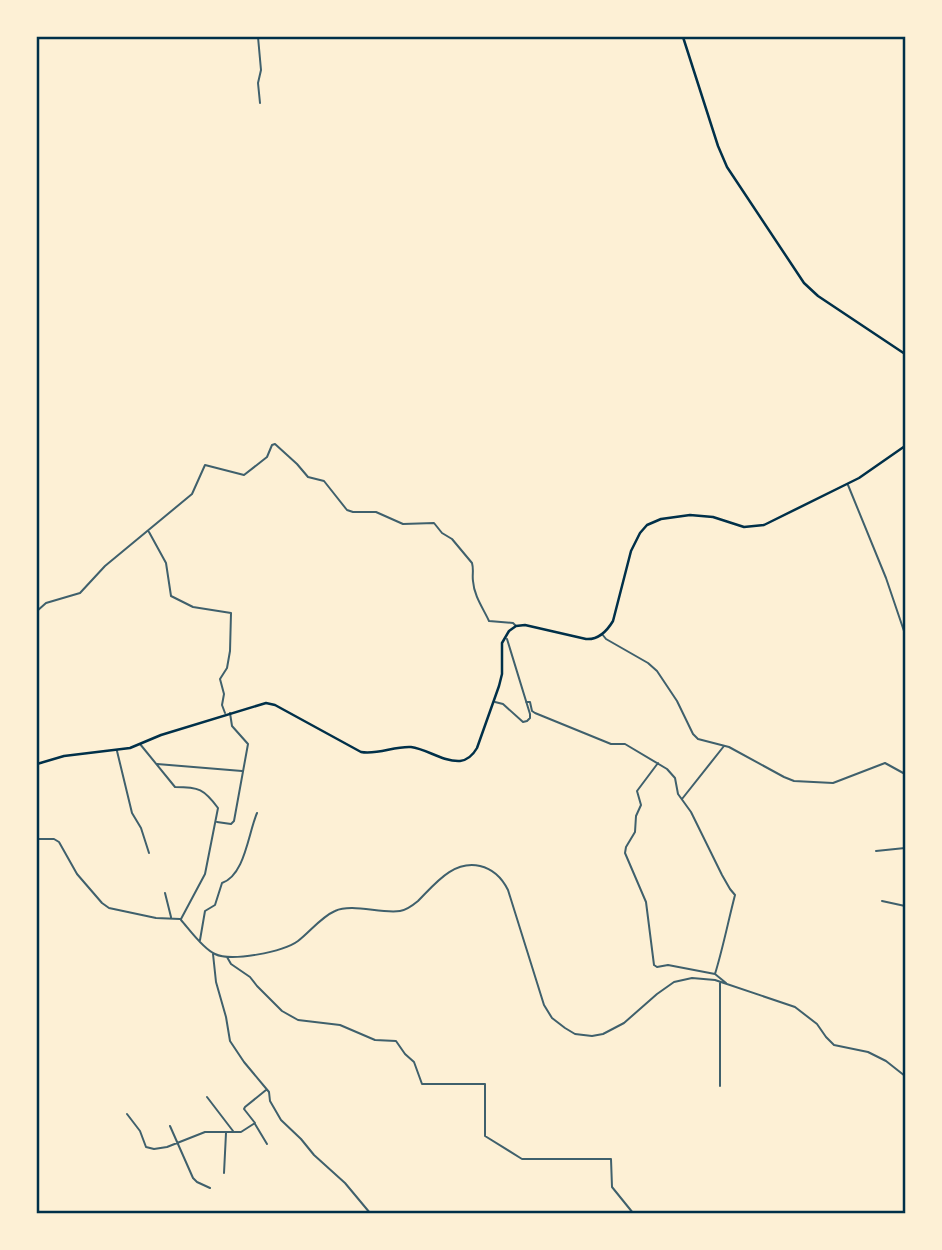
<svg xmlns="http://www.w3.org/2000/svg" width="942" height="1250" viewBox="0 0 942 1250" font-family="Quicksand,sans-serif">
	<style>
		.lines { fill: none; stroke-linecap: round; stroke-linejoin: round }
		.minor { stroke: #3f606c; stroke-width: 2 }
		.secondary { stroke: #003049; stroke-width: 2.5 }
		.neatline { fill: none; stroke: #003049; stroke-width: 2.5 }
	</style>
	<rect width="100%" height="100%" fill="#fdf0d5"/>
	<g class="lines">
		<path class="minor" d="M 258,37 L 261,70 L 258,83 L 260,103
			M 848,485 L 886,578 L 905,634
			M 149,532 L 166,563 L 171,596 L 193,607 L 231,613 L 230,651 L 227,668 L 220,679 L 224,694 L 222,705 L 225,713
			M 37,611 L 46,603 L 80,593 L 105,566 L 192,494 L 205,465 L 244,475 L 267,457 L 272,445 L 275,444 L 297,464 L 308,477 L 324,481 L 347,510 L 353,512 L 376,512 L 403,524 L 434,523 L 442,533 L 452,539 L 472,563 C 474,570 472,575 473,581 C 474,596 483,608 489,621 L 513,623 L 516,626
			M 602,634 L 606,639 L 648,663 L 657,671 L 677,701 L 693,734 L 698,739 L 729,747 L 784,777 L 794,781 L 833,783 L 885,763 L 905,774
			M 495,702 L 503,704 L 523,722 L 527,721 L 530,718 L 530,714 L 507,639
			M 526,702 L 530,702 L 532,711 L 535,713 L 611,744 L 625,744 L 667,769 L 675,778 L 678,794 L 691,812 L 722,875 L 730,889 L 735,895 C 728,922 723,948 715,974
			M 140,744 L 175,787 C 199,787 204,789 218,808 L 205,874 L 181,919
			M 117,751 L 132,813 L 141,828 L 149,853
			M 658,763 L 637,791 L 641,805 L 636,816 L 635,832 L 626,847 L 625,853 L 646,902 L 654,965 L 657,967 L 668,965 L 715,974 L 726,983
			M 157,764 L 242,771
			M 682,799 L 724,746
			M 217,822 L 231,824 L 234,821 L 248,744 L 232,726 L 230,713
			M 37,839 L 54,839 L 59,842 L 77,874 L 102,903 L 109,908 L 156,918 L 180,919
			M 876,851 L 905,848
			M 165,893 L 171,917
			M 882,901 L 905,906
			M 181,920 C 189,929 203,949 215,954 C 231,962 283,952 298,941 C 310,932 321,917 335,911 C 352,903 381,914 400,911 C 407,910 412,906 418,901 C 435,884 453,860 480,866 C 493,869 502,878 508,890 L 544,1005 L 552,1018 L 565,1028 L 575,1034 L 592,1036 L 603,1034 L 624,1023 L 657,994 L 674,982 L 692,978 L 715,980 L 795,1007 L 817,1024 L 826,1037 L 834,1045 L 868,1052 L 886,1061 L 905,1076
			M 200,940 L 205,911 L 215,905 L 222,883 C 245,875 248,834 257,813
			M 213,954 L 216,982 L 226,1017 L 230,1041 L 244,1062 L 269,1092 L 270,1101 L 281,1120 L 301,1139 L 314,1155 L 345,1183 L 370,1213
			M 227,957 L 231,964 L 250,977 L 257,986 L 282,1011 L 298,1020 L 340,1025 L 375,1040 L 396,1041 L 405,1054 L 414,1062 L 422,1084 L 485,1084 L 485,1136 L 522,1159 L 611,1159 L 612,1187 L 633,1213
			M 720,1086 L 720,983
			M 207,1097 L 233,1131
			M 127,1114 L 140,1131 L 146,1147 L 154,1149 L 167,1147 L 205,1132 L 241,1132 L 255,1123 L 244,1109 L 245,1107 L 266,1090
			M 255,1124 L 267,1144
			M 170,1126 L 193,1178 L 197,1182 L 210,1188
			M 224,1173 L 226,1133"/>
		<path class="secondary" d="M 683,37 L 718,146 L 727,167 L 804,283 L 818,296 L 905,354
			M 37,764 L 64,756 L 130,748 L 161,735 L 266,703 L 275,705 L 361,752 C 378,755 394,746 411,747 C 427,749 443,762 460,761 C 468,760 473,755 477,748 L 499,686 L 502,674 L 502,643 L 509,631 L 516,626 L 525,625 L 586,639 C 598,640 607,631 613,621 L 631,551 L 640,533 L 647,525 L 661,519 L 690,515 L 713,517 L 744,527 L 764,525 L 859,478 L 905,446"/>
	</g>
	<rect width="942" height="1250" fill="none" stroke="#fdf0d5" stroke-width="77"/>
	<rect x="38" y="38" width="866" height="1174" class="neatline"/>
</svg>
